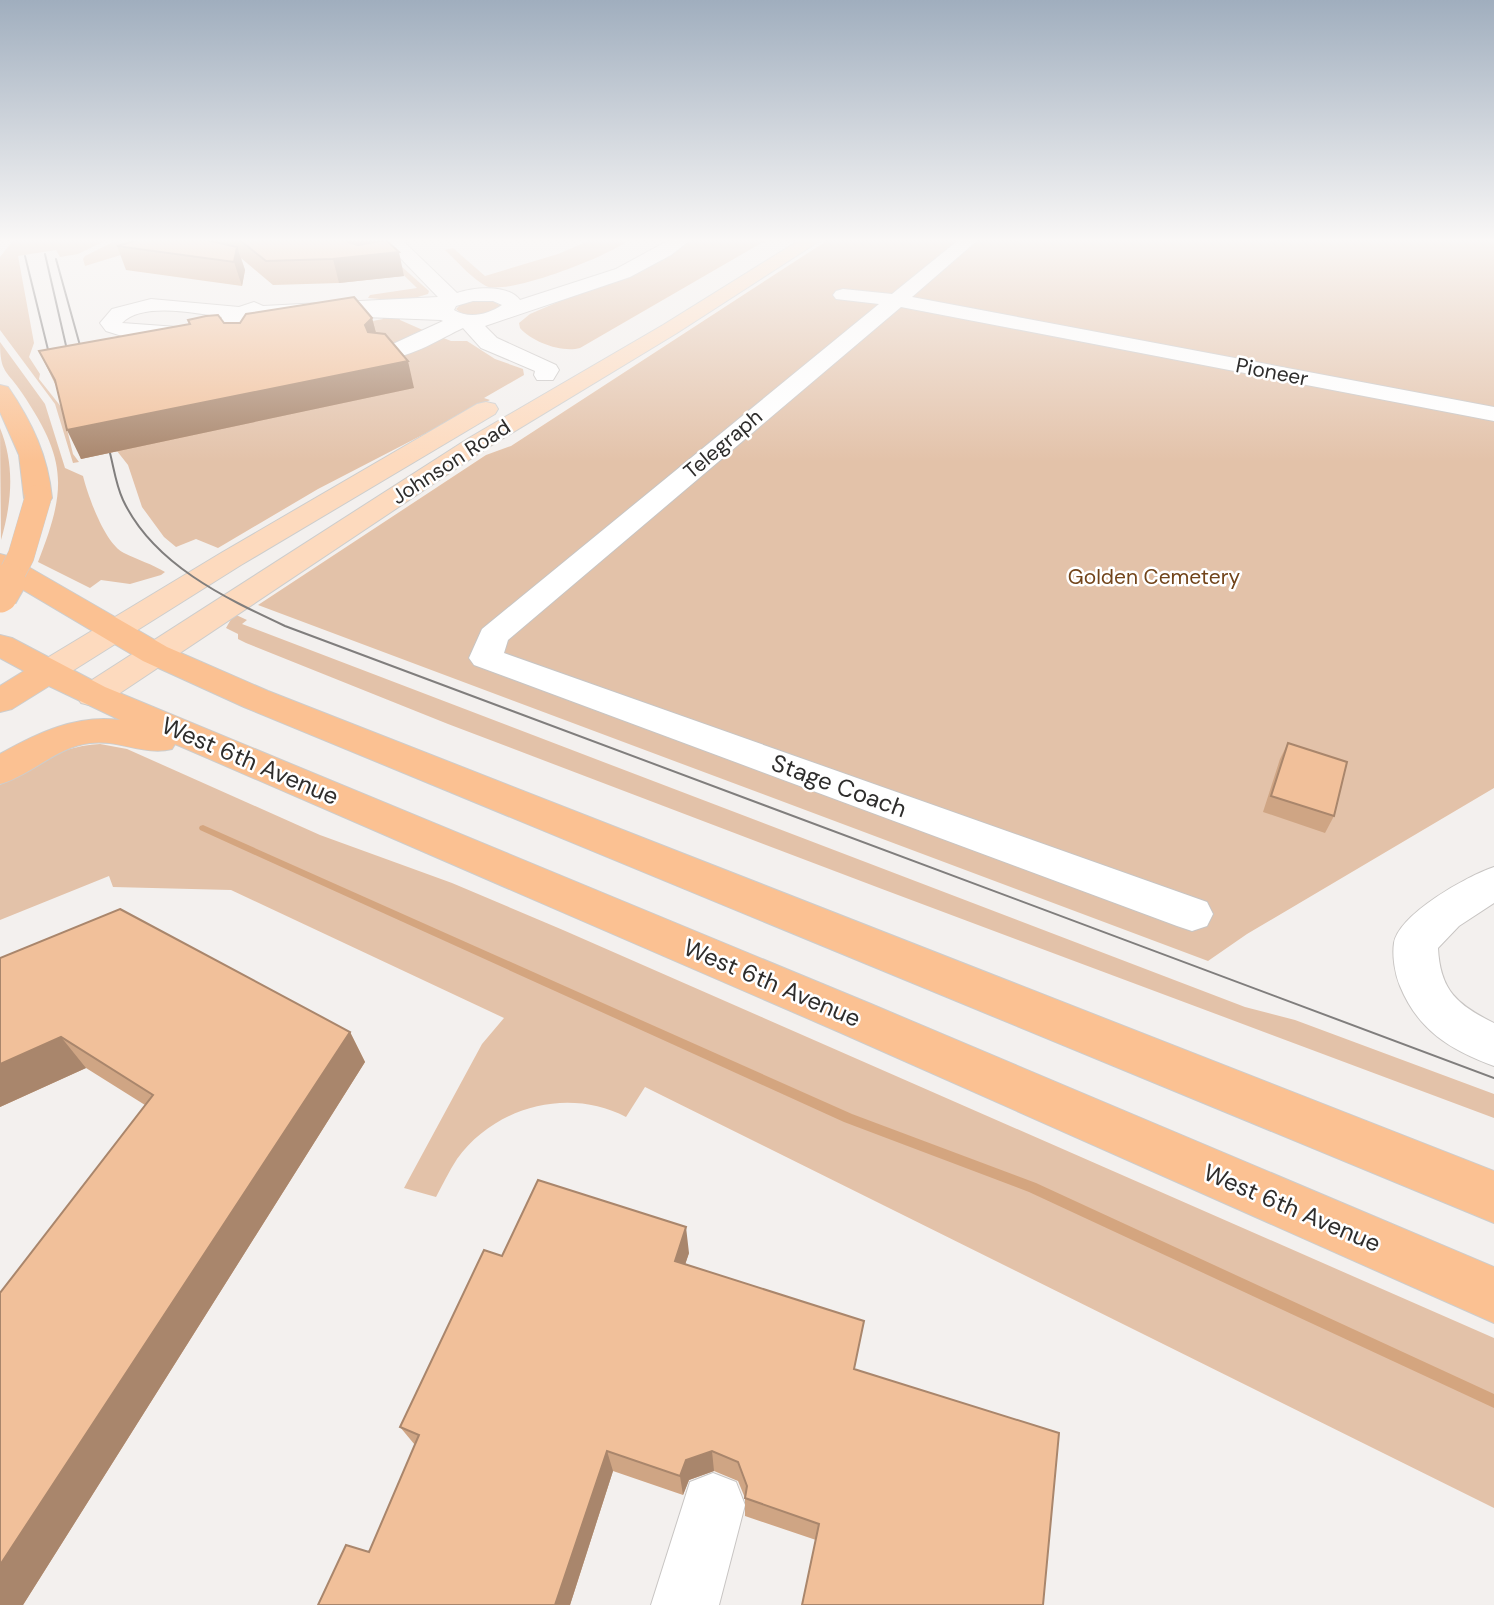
<svg xmlns="http://www.w3.org/2000/svg" width="1494" height="1605" viewBox="0 0 1494 1605" font-family="'DM Sans',sans-serif">
	<style>
		.green { fill: #e3c2a9 }
		.lines { fill: none; stroke-linecap: round; stroke-linejoin: round }
		.stream { fill: #d4a57f; fill-rule: evenodd }
		.minor-casing { stroke: #c8c5c3; stroke-width: 2 }
		.major-casing { stroke: #cdcdcc; stroke-width: 2 }
		.highway-casing { stroke: #cdcdcc; stroke-width: 2 }
		.minor { fill: #fff; fill-rule: evenodd }
		.major { fill: #fddabe; fill-rule: evenodd }
		.highway { fill: #fbc192; fill-rule: evenodd }
		.tram { stroke: #807e7d; stroke-width: 2 }
		.highway-bridge-far1-casing { stroke: #cdcdcc; stroke-width: 27; stroke-linecap: butt }
		.highway-bridge-casing { stroke: #cdcdcc; stroke-width: 37; stroke-linecap: butt }
		.highway-bridge-far1 { stroke: #fbc192; stroke-width: 26 }
		.highway-bridge { stroke: #fbc192; stroke-width: 35 }
		.wall { fill: #cfa584 }
		.shaded-wall { fill: #a9866c }
		.building { fill: #f1c09a; stroke: #a9866c; stroke-width: 2 }
		.labels { text-anchor: middle; stroke-width: 5; stroke-linejoin: round; paint-order: stroke }
		.far-street-label { font-size: 21px; fill: #2e2d2c; stroke: #fff }
		.far-park-label { font-size: 21px; fill: #72441a; stroke: #fff }
		.street-label { font-size: 24px; fill: #2e2d2c; stroke: #fff }
	</style>
	<rect width="100%" height="100%" fill="#f3f0ee"/>
	<path class="green" d="M 15,238 L 111,238 L 78,254 L 60,257 L 56,250 L 18,256 L 34,343 L 29,357 L 40,374 L 39,379 L 62,408 L 73,454 L 79,462 L 73,463 L 55,404 L 0,330 L 0,257 Z
		M 121,238 L 176,238 L 85,266 L 83,259 L 85,256 Z
		M 595,238 L 627,241 C 609,256 507,296 486,286 C 471,278 457,261 445,250 L 453,248 L 485,276 L 558,254 Z
		M 695,238 L 770,238 L 580,348 C 562,353 532,342 520,328 L 519,323 L 530,314 L 674,252 Z
		M 831,238 L 1494,238 L 1494,788 L 1247,934 L 1208,961 L 258,605 L 486,455 L 511,446 Z
		M 393,259 L 429,291 L 428,294 L 404,301 L 368,298 L 370,295 L 417,288 L 388,260 Z
		M 491,300 L 501,306 C 487,314 468,321 456,309 L 464,301 Z
		M 381,315 L 399,315 L 400,320 L 425,331 L 392,349 L 362,323 L 383,319 Z
		M 441,337 L 451,341 L 467,341 L 495,359 L 523,369 L 524,375 L 484,398 L 490,400 L 318,489 L 218,548 L 196,539 L 176,547 L 164,537 L 142,507 L 128,465 L 117,451 L 413,388 L 388,356 Z
		M 0,342 L 45,404 L 65,468 L 83,476 C 88,496 105,544 124,553 C 138,560 152,564 165,572 L 161,575 L 130,584 L 101,580 L 90,588 L 38,562 C 67,488 67,460 22,393 C 7,370 0,374 0,342 Z
		M 0,428 C 15,465 12,502 1,540 Z
		M 234,614 L 247,620 L 242,624 L 1245,1007 L 1295,1020 L 1494,1094 L 1494,1118 L 882,889 L 448,724 L 246,643 L 238,639 L 238,634 L 226,628 Z
		M 100,744 L 127,749 L 320,835 L 452,883 L 563,930 L 1494,1338 L 1494,1508 L 645,1087 L 626,1117 C 569,1087 495,1106 457,1159 C 449,1171 443,1184 436,1197 L 404,1188 L 482,1044 L 504,1018 L 231,890 L 113,887 L 109,876 L 0,920 L 0,785 C 30,763 63,746 100,744 Z"/>
	<g class="lines">
		<path class="stream" d="M 203,825 L 852,1114 L 1036,1183 L 1494,1394 L 1494,1408 L 1029,1192 L 844,1122 L 200,830 L 199,828 L 200,826 Z"/>
		<g class="minor-casing">
			<path id="minor" d="M 381,238 L 400,238 L 457,293 C 474,287 508,284 520,300 L 616,269 L 673,238 L 693,238 L 671,255 L 630,277 L 485,326 L 497,338 L 556,365 L 559,370 L 553,380 L 537,380 L 534,375 L 535,371 L 481,348 L 463,328 C 439,339 404,363 377,357 L 374,352 L 377,347 L 395,343 L 443,321 L 441,320 L 365,317 L 235,337 L 227,336 L 216,326 L 222,317 C 195,313 142,302 122,323 L 205,329 L 208,334 L 205,339 L 197,340 L 122,336 L 106,331 L 100,323 L 112,309 L 151,299 L 239,307 L 254,302 L 263,306 L 438,297 ZM 473,301 L 493,301 L 502,305 C 487,315 469,319 454,310 L 456,306 ZM 276,317 L 239,324 L 245,319 Z
				M 961,238 L 980,238 L 912,297 L 1494,407 L 1494,421 L 901,307 L 508,640 L 504,653 L 1207,902 L 1213,914 L 1207,926 L 1192,931 L 1177,926 L 474,665 L 469,658 L 482,629 L 879,304 L 836,299 L 833,295 L 836,291 L 843,289 L 892,294 Z
				M 1494,867 L 1494,903 L 1459,926 L 1438,948 C 1440,990 1457,1005 1494,1023 L 1494,1066 C 1450,1050 1418,1030 1400,986 C 1395,974 1392,956 1394,943 C 1399,914 1467,876 1494,867 Z
				M 713,1473 L 736,1482 L 745,1505 L 719,1605 L 651,1605 L 690,1482 Z"/>
		</g>
		<g class="major-casing">
			<path id="major" d="M 803,238 L 824,238 L 677,333 L 487,448 L 105,703 L 93,706 L 81,703 L 76,695 L 81,687 L 469,438 L 663,325 Z
				M 486,402 L 495,404 L 498,409 L 495,414 L 241,565 L 61,678 L 49,681 L 37,678 L 32,671 L 37,664 L 221,553 L 477,404 Z"/>
		</g>
		<g class="highway-casing">
			<path id="highway" d="M 0,385 L 8,387 C 32,422 48,456 52,498 L 48,504 L 38,506 L 28,504 L 24,498 L 19,455 L 0,412 Z
				M 0,554 L 11,557 L 167,647 L 268,691 L 1494,1171 L 1494,1223 L 244,707 L 143,661 L 0,576 Z
				M 0,635 L 12,638 L 105,687 L 871,1004 L 1494,1267 L 1494,1323 L 839,1032 L 175,744 L 172,749 C 145,756 118,739 90,743 C 56,747 32,775 0,784 L 0,754 C 37,733 77,714 120,720 L 49,686 L 12,709 L 0,712 L 0,686 L 24,671 L 0,658 Z"/>
		</g>
		<use href="#minor" class="minor"/>
		<use href="#major" class="major"/>
		<use href="#highway" class="highway"/>
		<path class="tram" d="M 45,254 L 70,363
			M 25,256 L 52,366
			M 56,259 L 84,360
			M 110,453 C 114,469 116,485 123,500 C 153,564 225,598 285,626 L 1494,1078"/>
		<g class="highway-bridge-far1-casing">
			<path id="highway-bridge-far1" d="M 7,583 L 21,556 L 38,498"/>
		</g>
		<g class="highway-bridge-casing">
			<path id="highway-bridge" d="M 0,595 L 8,581"/>
		</g>
		<use href="#highway-bridge-far1" class="highway-bridge-far1"/>
		<use href="#highway-bridge" class="highway-bridge"/>
	</g>
	<path class="wall" d="M 215,238 L 374,238 L 375,242 L 404,276 L 339,283 L 273,285 L 241,258 L 245,270 L 242,286 L 126,270 L 117,246 L 222,243 Z
		M 372,318 L 376,333 L 414,388 L 81,459 L 57,388 L 39,351 L 224,323 Z
		M 1288,743 L 1334,816 L 1325,833 L 1263,812 L 1280,759 Z
		M 0,958 L 350,1032 L 365,1062 L 23,1605 L 0,1605 L 145,1105 L 86,1068 L 0,1107 Z
		M 689,1253 L 685,1264 L 864,1321 L 816,1540 L 745,1516 L 745,1498 L 738,1481 L 714,1471 L 689,1480 L 683,1495 L 613,1471 L 570,1605 L 318,1605 L 369,1552 L 415,1445 L 400,1427 L 502,1256 Z"/>
	<path class="shaded-wall" d="M 346,238 L 374,238 L 377,250 L 399,252 L 404,276 L 339,283 L 333,259 Z
		M 237,247 L 245,270 L 242,286 L 234,262 Z
		M 372,318 L 379,344 L 372,351 L 365,325 Z
		M 408,361 L 414,388 L 81,459 L 67,430 Z
		M 350,1032 L 365,1062 L 23,1605 L 0,1605 L 0,1565 Z
		M 61,1037 L 86,1068 L 0,1107 L 0,1064 Z
		M 686,1227 L 689,1253 L 678,1286 L 675,1261 Z
		M 607,1451 L 613,1471 L 570,1605 L 555,1605 Z
		M 712,1451 L 714,1471 L 689,1480 L 683,1495 L 680,1476 L 686,1460 Z"/>
	<path class="building" d="M 145,238 L 198,238 L 237,247 L 234,262 L 117,246 Z
		M 237,238 L 346,238 L 348,242 L 358,245 L 386,240 L 399,252 L 333,259 L 266,261 Z
		M 354,297 L 372,318 L 365,325 L 368,332 L 385,334 L 408,361 L 67,430 L 55,380 L 39,351 L 190,324 L 188,320 L 206,316 L 218,315 L 224,323 L 240,323 L 246,314 Z
		M 1288,743 L 1347,762 L 1334,816 L 1271,796 Z
		M 120,909 L 350,1032 L 0,1565 L 0,1293 L 153,1095 L 61,1037 L 0,1064 L 0,958 Z
		M 538,1180 L 686,1227 L 675,1261 L 864,1321 L 854,1369 L 1059,1433 L 1043,1605 L 802,1605 L 819,1524 L 745,1498 L 747,1486 L 738,1462 L 712,1451 L 686,1460 L 680,1476 L 607,1451 L 555,1605 L 318,1605 L 346,1545 L 369,1552 L 419,1435 L 400,1427 L 484,1250 L 502,1256 Z"/>
	<linearGradient id="sky" x2="0" y2="1"><stop stop-color="#a0aebe"/><stop offset="0.52" stop-color="#faf8f7"/><stop offset="1" stop-color="#faf8f7" stop-opacity="0"/></linearGradient>
	<rect width="1494" height="462" fill="url(#sky)"/>
	<g class="labels">
		<g class="far-street-label">
			<text transform="translate(1272 372) rotate(11)" y="7">Pioneer</text>
			<text transform="translate(723 444) rotate(-40)" y="7">Telegraph</text>
			<text transform="translate(451 462) rotate(-33)" y="7">Johnson Road</text>
		</g>
		<g class="far-park-label">
			<text x="1154" y="584">Golden Cemetery</text>
		</g>
		<g class="street-label">
			<text transform="translate(250 761) rotate(23)" y="8">West 6th Avenue</text>
			<text transform="translate(839 786) rotate(20)" y="8">Stage Coach</text>
			<text transform="translate(772 983) rotate(23)" y="8">West 6th Avenue</text>
			<text transform="translate(1292 1208) rotate(23)" y="8">West 6th Avenue</text>
		</g>
	</g>
</svg>
